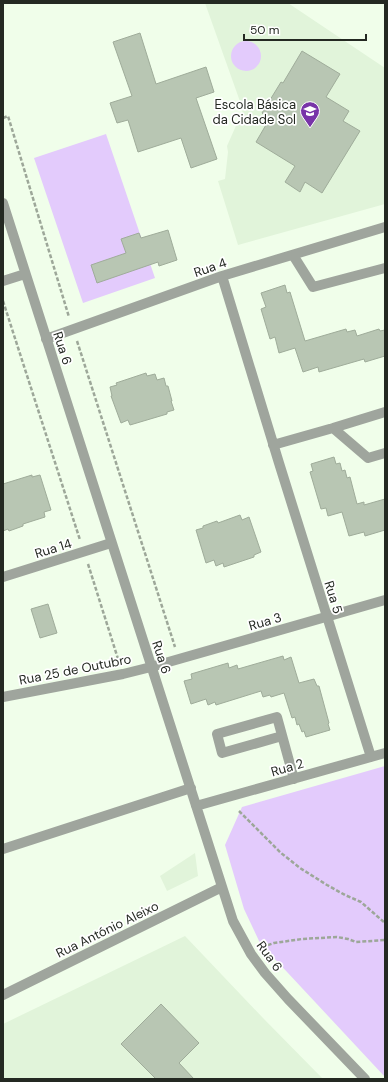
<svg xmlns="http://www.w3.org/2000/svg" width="388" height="1082" viewBox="0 0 388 1082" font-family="'DM Sans',sans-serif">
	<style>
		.built { fill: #e1f4da }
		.green { fill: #e3cbfc }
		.building { fill: #b8c6b3; stroke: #9fac9a }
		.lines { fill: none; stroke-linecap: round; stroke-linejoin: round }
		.path { stroke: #9da799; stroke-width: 2.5; stroke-dasharray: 4 2; stroke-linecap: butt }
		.minor { stroke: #9fa59d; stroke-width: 10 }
		.labels { text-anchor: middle; stroke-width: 3.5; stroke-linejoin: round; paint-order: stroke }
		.poi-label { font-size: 13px; fill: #242922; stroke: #fff; text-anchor: end }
		.street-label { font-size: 13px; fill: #242922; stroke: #fff }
	</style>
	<rect width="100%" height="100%" fill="#f0feea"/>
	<path class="built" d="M 205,3 L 288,3 L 385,68 L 385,204 L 238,245 L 218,181 L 225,179 L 228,152 L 227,146 L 243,110 Z
		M 195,853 L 198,876 L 167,891 L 160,876 Z
		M 185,936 L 263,1018 L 323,1079 L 3,1079 L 3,1024 Z"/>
	<path class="green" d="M231 56a15 15 0 1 1 30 0a15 15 0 1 1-30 0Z
		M 106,134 L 155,278 L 83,303 L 34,158 Z
		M 385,766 L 385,1077 L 260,943 L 244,909 L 225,845 L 242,807 Z"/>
	<path class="building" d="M 140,33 L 156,84 L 206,67 L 214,92 L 196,98 L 217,159 L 191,168 L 181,138 L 138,152 L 128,120 L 117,123 L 110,103 L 132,96 L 113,42 Z
		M 302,51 L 340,74 L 326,97 L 349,111 L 343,121 L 360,131 L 322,193 L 305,182 L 300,192 L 285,182 L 295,166 L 256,142 L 270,118 L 262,113 L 281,82 L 283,83 Z
		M 168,230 L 177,260 L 159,266 L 158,262 L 97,283 L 91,265 L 126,253 L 121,239 L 139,233 L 141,238 Z
		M 285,285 L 287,293 L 290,292 L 305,341 L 346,329 L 347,332 L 355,330 L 357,336 L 379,329 L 380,331 L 385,330 L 385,356 L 365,362 L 364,359 L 319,372 L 318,367 L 303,372 L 295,348 L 279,353 L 275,337 L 270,339 L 261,309 L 266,307 L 261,293 Z
		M 146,373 L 147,376 L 155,374 L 157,380 L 164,378 L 166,386 L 168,386 L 172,401 L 171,401 L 174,410 L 167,412 L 167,414 L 130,425 L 128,420 L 121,423 L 111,396 L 112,396 L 110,387 L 117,385 L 116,383 Z
		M 334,457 L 336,464 L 340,463 L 342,471 L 345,470 L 347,478 L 350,477 L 357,504 L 364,502 L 364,505 L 385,499 L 385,530 L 365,536 L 364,532 L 349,536 L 342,512 L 328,516 L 326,508 L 321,509 L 310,472 L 313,471 L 311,464 Z
		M 32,475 L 32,477 L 40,475 L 51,510 L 44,512 L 45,517 L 23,524 L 23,526 L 9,531 L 8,529 L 3,531 L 3,484 Z
		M 240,515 L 242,520 L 249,517 L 261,552 L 254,555 L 254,557 L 224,567 L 223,563 L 216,566 L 214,560 L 206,563 L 196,530 L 203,528 L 203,526 L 217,521 L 218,523 Z
		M 48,604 L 57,633 L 40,638 L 31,609 Z
		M 283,656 L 284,660 L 291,657 L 299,683 L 314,679 L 317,686 L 319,686 L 329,723 L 328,724 L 330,730 L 306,737 L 304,731 L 302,732 L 299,724 L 297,725 L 295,717 L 292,718 L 284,693 L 271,697 L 270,695 L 263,697 L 261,691 L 216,705 L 215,702 L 208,705 L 206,699 L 191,704 L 184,681 L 192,679 L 191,674 L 228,663 L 229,668 L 237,665 L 238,669 Z
		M 161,1004 L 199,1043 L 179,1063 L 194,1079 L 156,1079 L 121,1044 Z"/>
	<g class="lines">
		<path class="path" d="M 3,118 L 8,116 L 69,317
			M 3,301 L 80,540
			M 77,341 L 175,647
			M 88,564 L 119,662
			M 239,811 L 281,853 L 300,868 L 327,885 L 345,895 L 361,902 L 385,923
			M 262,947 L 274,943 L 302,939 L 337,937 L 348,939 L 356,942 L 385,940"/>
		<path class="minor" d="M 3,203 L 233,921 L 251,954 L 265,973 L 288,999 L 365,1079
			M 293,255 L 313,287 L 385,268
			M 222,276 L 279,463 L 371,757
			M 3,281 L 25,274
			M 46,339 L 222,276 L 385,227
			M 333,428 L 368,458 L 385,453
			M 273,445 L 333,428 L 385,412
			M 3,577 L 111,543
			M 3,697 L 123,674 L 151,667 L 385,600
			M 282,736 L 222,753 L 217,734 L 277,717 L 294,779
			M 196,806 L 385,753
			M 3,849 L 191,788
			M 3,995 L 222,887"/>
	</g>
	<defs>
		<g id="school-pin" transform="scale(1)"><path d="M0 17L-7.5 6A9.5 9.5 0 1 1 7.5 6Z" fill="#7834a8" stroke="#fff"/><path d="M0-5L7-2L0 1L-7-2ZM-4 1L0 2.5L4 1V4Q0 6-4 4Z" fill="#fff"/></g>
	</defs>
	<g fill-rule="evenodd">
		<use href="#school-pin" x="310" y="111"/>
	</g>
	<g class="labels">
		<g class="poi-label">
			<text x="296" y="109">Escola Básica<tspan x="296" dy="15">da Cidade Sol</tspan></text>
		</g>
		<g class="street-label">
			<text transform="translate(210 267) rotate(-19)" y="5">Rua 4</text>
			<text transform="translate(63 348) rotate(72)" y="5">Rua 6</text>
			<text transform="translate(53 548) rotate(-17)" y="5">Rua 14</text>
			<text transform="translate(334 597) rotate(73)" y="5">Rua 5</text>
			<text transform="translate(265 621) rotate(-16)" y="5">Rua 3</text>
			<text transform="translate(162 657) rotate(72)" y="5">Rua 6</text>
			<text transform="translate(75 669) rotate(-11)" y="5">Rua 25 de Outubro</text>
			<text transform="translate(287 767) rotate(-16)" y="5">Rua 2</text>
			<text transform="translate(107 929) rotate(-26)" y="5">Rua António Aleixo</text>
			<text transform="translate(270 956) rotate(54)" y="5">Rua 6</text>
		</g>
	</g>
	<rect width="388" height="1082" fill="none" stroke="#242922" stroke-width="8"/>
	<path d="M244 34v6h122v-6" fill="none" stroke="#242922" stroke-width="2"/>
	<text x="250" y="34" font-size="12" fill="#242922" stroke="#ffffff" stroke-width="3" paint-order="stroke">50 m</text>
</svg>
